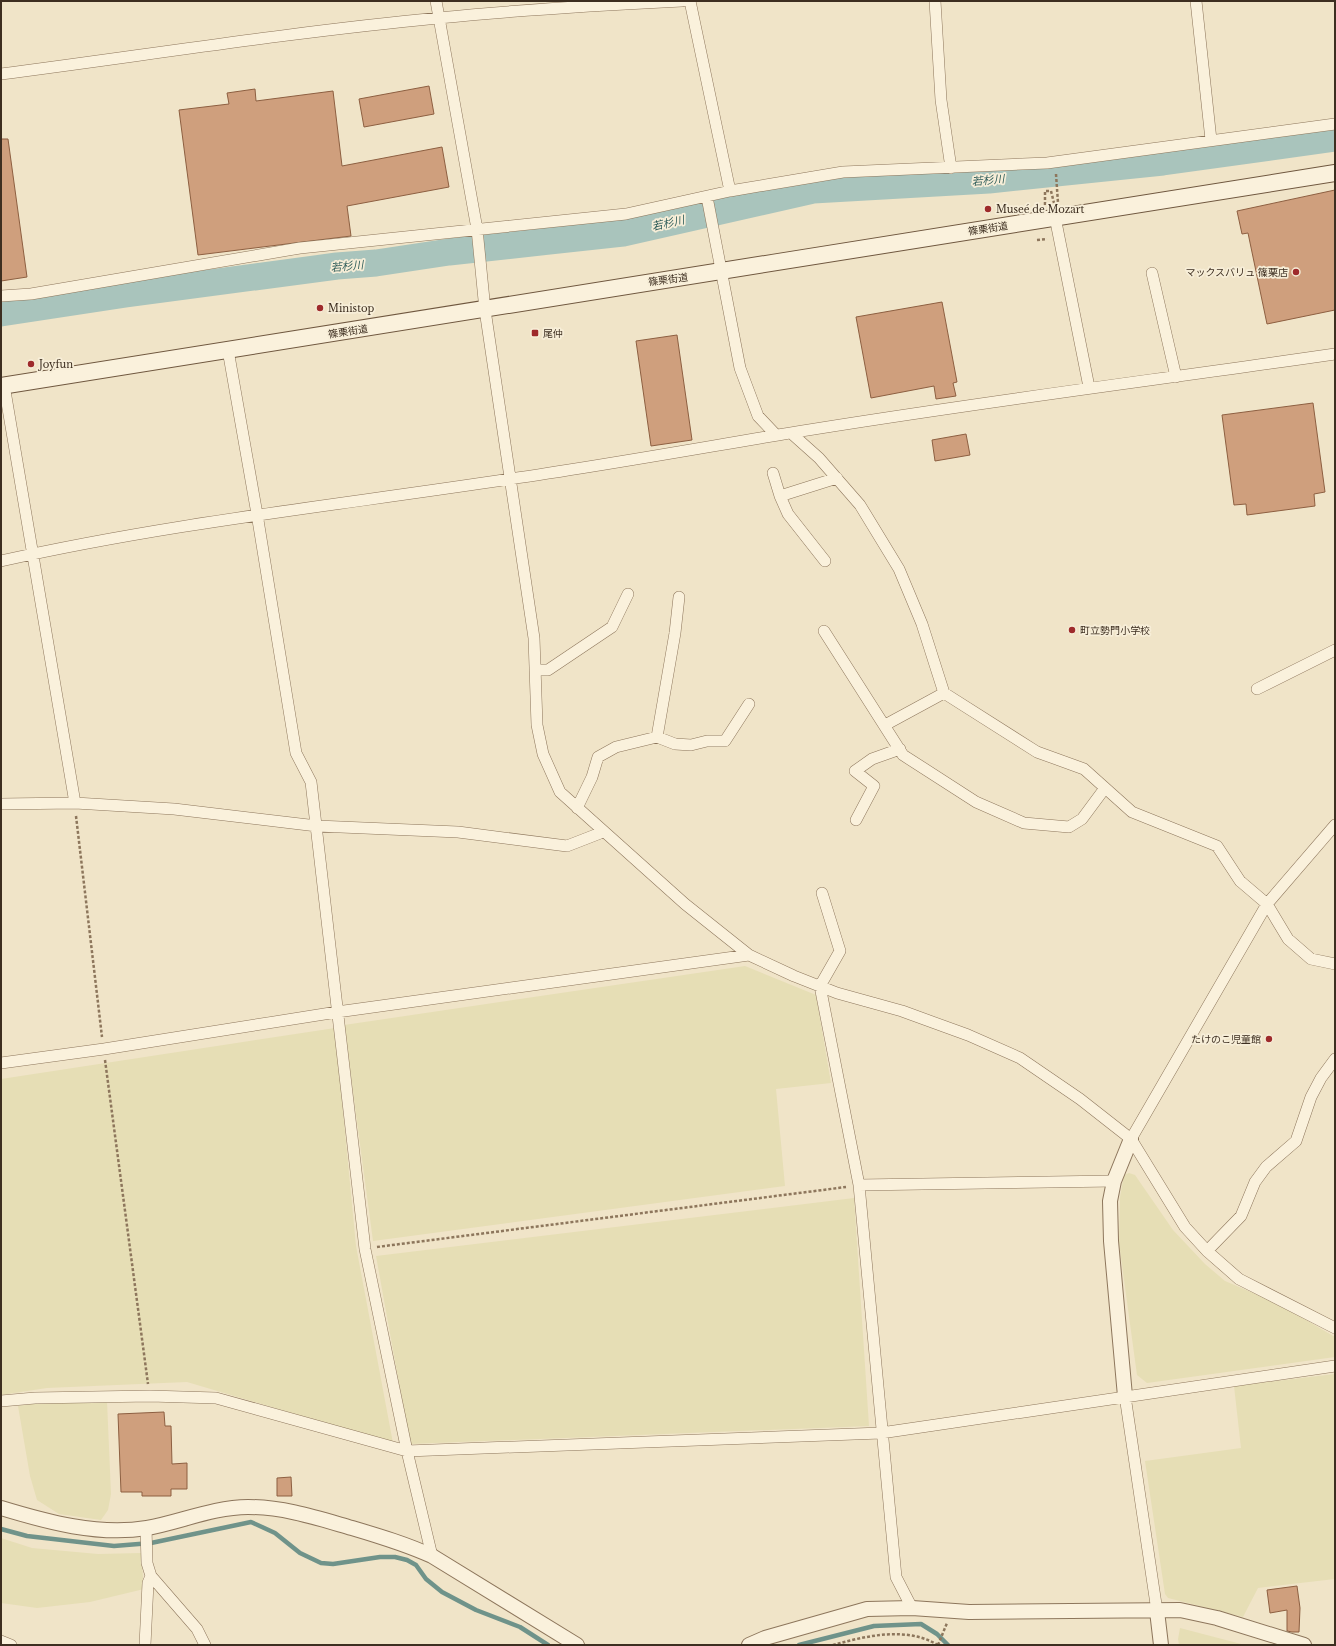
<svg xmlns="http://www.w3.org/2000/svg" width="1336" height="1646" viewBox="0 0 1336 1646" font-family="'Libre Baskerville','Noto Sans JP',serif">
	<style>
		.farmland { fill: #e6deb5 }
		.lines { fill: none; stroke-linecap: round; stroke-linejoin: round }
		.stream { stroke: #6f938a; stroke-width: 4.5 }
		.river { stroke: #a9c4bc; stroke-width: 27 }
		.building { fill: #cf9f7d; stroke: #8d5f41 }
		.minor-casing { stroke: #8d765c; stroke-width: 12 }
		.tertiary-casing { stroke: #8d765c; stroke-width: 16 }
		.secondary-casing { stroke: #6f573f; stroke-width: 18 }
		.path { stroke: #8d765c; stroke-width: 2.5; stroke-dasharray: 3 2; stroke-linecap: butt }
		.minor { stroke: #faf1dc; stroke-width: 11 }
		.tertiary { stroke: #faf1dc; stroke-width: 14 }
		.secondary { stroke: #faf1dc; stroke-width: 16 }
		.poi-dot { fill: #9e2a2b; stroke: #f7eed8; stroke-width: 1.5 }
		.labels { text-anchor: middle; stroke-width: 3.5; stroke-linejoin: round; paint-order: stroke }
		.poi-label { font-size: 10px; fill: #3d2e20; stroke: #f7eed8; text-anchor: start }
		.street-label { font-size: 10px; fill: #3d2e20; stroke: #f7eed8 }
		.water-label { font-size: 11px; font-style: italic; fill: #2f5d5a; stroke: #f7eed8 }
	</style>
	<rect width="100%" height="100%" fill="#f0e4c8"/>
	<path class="farmland" d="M 745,966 L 816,995 L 831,1083 L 776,1089 L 785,1186 L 373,1241 L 344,1025 Z
		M 335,1028 L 356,1246 L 393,1443 L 187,1382 L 47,1388 L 1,1395 L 1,1079 Z
		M 1129,1173 L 1135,1175 L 1173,1230 L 1205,1264 L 1225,1281 L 1277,1303 L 1335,1337 L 1335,1357 L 1147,1383 L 1137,1375 L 1119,1243 L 1120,1197 L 1124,1175 Z
		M 854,1198 L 869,1426 L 410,1444 L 376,1256 Z
		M 1335,1374 L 1335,1579 L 1258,1588 L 1243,1617 L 1168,1598 L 1165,1594 L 1145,1461 L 1241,1448 L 1234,1386 Z
		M 107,1401 L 111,1494 L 108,1510 L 101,1520 L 59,1514 L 37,1500 L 30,1476 L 18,1406 L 45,1402 Z
		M 1,1538 L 32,1548 L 98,1554 L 141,1553 L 144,1589 L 90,1602 L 37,1608 L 1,1603 Z
		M 1180,1628 L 1245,1645 L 1179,1645 L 1178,1639 Z"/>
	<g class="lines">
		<path class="stream" d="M 1,1529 L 27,1536 L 114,1546 L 151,1543 L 251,1522 L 275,1533 L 300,1553 L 321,1563 L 333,1564 L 380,1557 L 395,1557 L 407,1560 L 416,1565 L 426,1579 L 442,1592 L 476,1610 L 520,1627 L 548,1645
			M 799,1645 L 874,1626 L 921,1624 L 937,1634 L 948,1645"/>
		<path class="river" d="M 1,313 L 126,294 L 337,266 L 376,263 L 449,252 L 623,233 L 813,190 L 989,180 L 1163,162 L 1335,138"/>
	</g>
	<path class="building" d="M 429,86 L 434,114 L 364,127 L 359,99 Z
		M 255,89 L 256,101 L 333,91 L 342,166 L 442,147 L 449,187 L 347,206 L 351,236 L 198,255 L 179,110 L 229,104 L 227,93 Z
		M 1,139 L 8,139 L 27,277 L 1,281 Z
		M 1335,190 L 1335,310 L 1267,324 L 1248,233 L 1242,234 L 1237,211 Z
		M 942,302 L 957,382 L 953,383 L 956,396 L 936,399 L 934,386 L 871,398 L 856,317 Z
		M 677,335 L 692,440 L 651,446 L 636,341 Z
		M 1313,403 L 1325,492 L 1314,494 L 1315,506 L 1247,515 L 1246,504 L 1234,505 L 1222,415 Z
		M 966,434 L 970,455 L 935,461 L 932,440 Z
		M 164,1412 L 165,1426 L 171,1426 L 172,1464 L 187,1463 L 187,1489 L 171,1489 L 171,1496 L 142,1496 L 142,1492 L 121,1492 L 118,1414 Z
		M 291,1477 L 292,1496 L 277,1496 L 277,1478 Z
		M 1297,1586 L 1300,1608 L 1299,1632 L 1292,1632 L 1287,1631 L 1287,1610 L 1270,1613 L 1267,1590 Z"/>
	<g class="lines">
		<g class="minor-casing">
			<path id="minor" d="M 436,1 L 477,229 L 485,310 L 534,638 L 537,725 L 543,754 L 560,792 L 685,904 L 749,955 L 794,976 L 837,993 L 902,1011 L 968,1035 L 1020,1058 L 1080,1099 L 1131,1139 L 1185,1227 L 1207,1251 L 1239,1279 L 1335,1328
				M 690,1 L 730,191
				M 935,1 L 941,100 L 951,168
				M 1196,1 L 1211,140
				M 1,74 C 147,55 292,32 438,18 C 519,10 601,5 682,1
				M 707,197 L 740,368 L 758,416 L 776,435
				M 1055,217 L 1089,387
				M 1152,273 L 1176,377
				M 1,296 L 31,294 L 300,248 L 626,214 L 730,191 L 843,172 L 1047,163 L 1335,124
				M 228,350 L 257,514 L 296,753 L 311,782 L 365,1249 L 407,1451 L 432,1556
				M 4,385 L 75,803
				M 791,433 L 819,458 L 860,505 L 899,569 L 922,624 L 944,693 L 1037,752 L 1084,769 L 1132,812 L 1217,846 L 1240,881 L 1267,904 L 1288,939 L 1311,959 L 1335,964
				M 773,473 L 780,496
				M 1,561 C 169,523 340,505 510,479 C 600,466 689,450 778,435 C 963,404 1149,381 1335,354
				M 825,561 L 788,514 L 780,496 L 837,478
				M 824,631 L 903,755 L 976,802 L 1024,823 L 1069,827 L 1082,819 L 1105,788
				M 535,670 L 548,670 L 612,627 L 628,594
				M 1257,689 L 1335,650
				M 885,725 L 944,693
				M 657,737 L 675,633 L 679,597
				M 1,804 L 75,803 L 174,809 L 317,826 L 458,832 L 567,846 L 603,832
				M 577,808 L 592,777 L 598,757 L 616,747 L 657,737 L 675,744 L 691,745 L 707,741 L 725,741 L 749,704
				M 856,820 L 874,786 L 855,771 L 872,759 L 900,749
				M 822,893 L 840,951 L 820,986 L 859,1185 L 896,1577 L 912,1608
				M 1,1063 L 104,1049 L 337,1012 L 749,955
				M 1131,1139 L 1267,904 L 1335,825
				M 859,1185 L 1114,1181
				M 1207,1251 L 1241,1216 L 1255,1182 L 1266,1167 L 1296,1141 L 1311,1097 L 1321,1078 L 1335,1059
				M 1125,1396 L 1157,1611
				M 1,1401 L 35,1398 L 150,1396 L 216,1398 L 407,1451 L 881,1433 L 1335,1366
				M 146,1528 L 147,1563 L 151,1576 L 197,1629 L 205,1645
				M 1,1641 L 11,1645
				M 145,1645 L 148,1583 L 151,1576"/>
		</g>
		<g class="tertiary-casing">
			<path id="tertiary" d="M 1125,1396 L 1111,1241 L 1110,1201 L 1114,1181 L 1131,1139
				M 1,1508 C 47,1522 98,1536 147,1528 C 180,1522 214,1507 248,1507 C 284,1507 317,1518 352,1528 C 379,1536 406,1544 432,1556 L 577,1645
				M 1157,1611 L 1161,1645
				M 749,1645 L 765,1638 L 867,1609 L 912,1608 L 969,1612 L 1180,1610 L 1217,1618 L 1304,1645"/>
		</g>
		<g class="secondary-casing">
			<path id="secondary" d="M 1,386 L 1335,173"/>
		</g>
		<path class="path" d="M 1056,174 L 1058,203
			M 1045,205 L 1045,191 L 1051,191 L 1054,203
			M 1037,240 L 1047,239
			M 76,816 L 102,1037
			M 105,1060 L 148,1384
			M 377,1247 L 846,1187
			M 833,1645 C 866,1636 906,1626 938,1645
			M 938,1645 L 947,1623"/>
		<use href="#minor" class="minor"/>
		<use href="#tertiary" class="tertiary"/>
		<use href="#secondary" class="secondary"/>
	</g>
	<g class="poi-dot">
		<circle cx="988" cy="209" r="4"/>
		<circle cx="1296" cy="272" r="4"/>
		<circle cx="320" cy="308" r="4"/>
		<rect x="531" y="329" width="8" height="8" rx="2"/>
		<circle cx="31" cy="364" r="4"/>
		<circle cx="1072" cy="630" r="4"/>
		<circle cx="1269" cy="1039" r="4"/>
	</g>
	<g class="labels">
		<g class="poi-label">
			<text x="996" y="213">Museé de Mozart</text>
			<text x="1288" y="276" text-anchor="end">マックスバリュ 篠栗店</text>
			<text x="328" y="312">Ministop</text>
			<text x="543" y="337">尾仲</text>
			<text x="39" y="368">Joyfun</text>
			<text x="1080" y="634">町立勢門小学校</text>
			<text x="1261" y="1043" text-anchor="end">たけのこ児童館</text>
		</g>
		<g class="street-label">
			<text transform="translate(988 228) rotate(-9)" y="4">篠栗街道</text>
			<text transform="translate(668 279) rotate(-7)" y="4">篠栗街道</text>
			<text transform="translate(348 331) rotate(-9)" y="4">篠栗街道</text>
		</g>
		<g class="water-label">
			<text transform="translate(988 180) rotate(-5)" y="4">若杉川</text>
			<text transform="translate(668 223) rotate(-13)" y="4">若杉川</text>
			<text transform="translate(347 266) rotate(-5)" y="4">若杉川</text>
		</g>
	</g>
	<rect width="1336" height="1646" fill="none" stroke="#3d2e20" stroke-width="4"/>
</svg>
